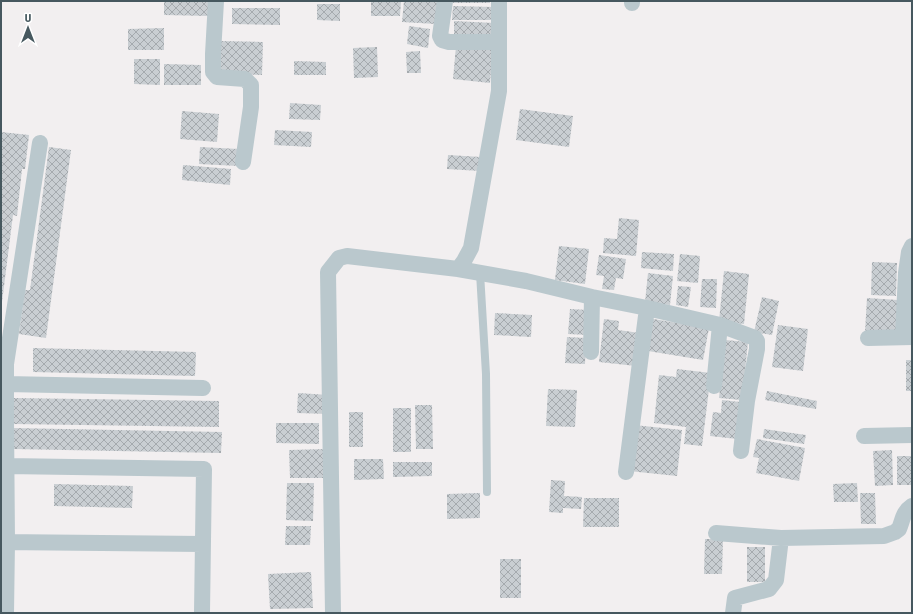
<svg xmlns="http://www.w3.org/2000/svg" width="913" height="614" viewBox="0 0 913 614" font-family="'Asap Condensed',sans-serif">
	<style>
		.building { fill: url(#building-cross-hatch) }
		.lines { fill: none; stroke-linecap: round; stroke-linejoin: round }
		.lane { stroke: #bac8cd; stroke-width: 8 }
		.street { stroke: #bac8cd; stroke-width: 16 }
	</style>
	<defs>
		<pattern id="building-cross-hatch" width="8" height="8" patternUnits="userSpaceOnUse"><rect width="8" height="8" fill="#c9ced2"/><path d="M0 0l8 8M0 8l8-8" fill="none" stroke="#a5aaae"/></pattern>
	</defs>
	<rect width="100%" height="100%" fill="#f2eff0"/>
	<path class="building" d="M 164,1 L 209,1 L 209,16 L 164,15 Z
		M 371,1 L 401,1 L 400,16 L 371,16 Z
		M 404,1 L 437,1 L 436,24 L 402,22 Z
		M 452,1 L 490,1 L 490,3 L 452,3 Z
		M 317,4 L 340,4 L 340,21 L 317,20 Z
		M 453,6 L 494,7 L 494,20 L 452,20 Z
		M 232,8 L 280,8 L 280,25 L 232,24 Z
		M 454,21 L 494,23 L 493,40 L 454,39 Z
		M 409,26 L 430,29 L 428,48 L 407,44 Z
		M 164,28 L 164,50 L 128,50 L 128,29 Z
		M 220,41 L 263,42 L 262,75 L 219,74 Z
		M 456,46 L 493,50 L 490,83 L 453,79 Z
		M 377,47 L 378,77 L 354,78 L 353,48 Z
		M 420,51 L 421,73 L 407,73 L 406,52 Z
		M 134,59 L 160,59 L 160,85 L 134,84 Z
		M 294,61 L 326,62 L 326,75 L 294,75 Z
		M 164,64 L 201,65 L 201,85 L 164,85 Z
		M 290,103 L 321,105 L 320,120 L 289,119 Z
		M 520,109 L 573,116 L 569,147 L 516,140 Z
		M 182,111 L 219,114 L 217,142 L 180,139 Z
		M 275,130 L 312,132 L 311,147 L 274,145 Z
		M 1,132 L 29,135 L 25,169 L 22,169 L 17,216 L 13,215 L 2,302 L 1,302 Z
		M 49,147 L 71,150 L 46,338 L 19,334 L 25,290 L 30,290 Z
		M 200,147 L 239,149 L 238,166 L 199,164 Z
		M 448,155 L 481,157 L 480,171 L 447,169 Z
		M 183,165 L 231,169 L 230,185 L 182,180 Z
		M 619,218 L 639,220 L 636,256 L 603,253 L 604,238 L 617,239 Z
		M 559,246 L 589,249 L 585,284 L 555,280 Z
		M 642,252 L 674,254 L 673,271 L 641,268 Z
		M 680,254 L 700,256 L 698,283 L 677,281 Z
		M 599,255 L 626,259 L 623,279 L 616,278 L 614,290 L 602,289 L 604,276 L 596,275 Z
		M 872,262 L 897,263 L 896,296 L 871,295 Z
		M 724,271 L 749,274 L 744,324 L 719,321 Z
		M 648,273 L 673,276 L 670,305 L 645,302 Z
		M 702,279 L 717,279 L 716,308 L 700,307 Z
		M 678,286 L 691,287 L 688,307 L 676,305 Z
		M 762,297 L 779,301 L 772,335 L 754,332 Z
		M 867,298 L 898,300 L 897,334 L 865,332 Z
		M 570,309 L 589,310 L 588,335 L 568,334 Z
		M 495,313 L 532,315 L 531,337 L 494,335 Z
		M 647,318 L 709,328 L 703,360 L 642,350 Z
		M 604,319 L 619,321 L 618,330 L 640,333 L 636,366 L 599,362 Z
		M 778,325 L 808,329 L 803,371 L 772,367 Z
		M 567,337 L 586,338 L 585,364 L 565,363 Z
		M 725,340 L 748,342 L 742,400 L 719,398 Z
		M 33,348 L 196,352 L 195,376 L 33,372 Z
		M 906,360 L 912,360 L 912,391 L 906,391 Z
		M 677,369 L 711,373 L 702,446 L 684,444 L 686,427 L 654,423 L 659,375 L 676,377 Z
		M 548,389 L 577,390 L 575,427 L 546,426 Z
		M 767,391 L 817,401 L 816,409 L 765,400 Z
		M 298,393 L 329,395 L 328,414 L 297,413 Z
		M 13,398 L 219,401 L 219,427 L 13,424 Z
		M 722,400 L 740,402 L 737,439 L 710,436 L 713,412 L 721,413 Z
		M 415,405 L 432,405 L 433,449 L 416,449 Z
		M 393,408 L 411,408 L 411,452 L 393,452 Z
		M 349,412 L 363,412 L 363,447 L 349,447 Z
		M 276,423 L 319,423 L 319,444 L 276,443 Z
		M 634,425 L 682,430 L 677,476 L 629,471 Z
		M 12,428 L 222,432 L 221,453 L 12,449 Z
		M 764,429 L 806,435 L 804,444 L 763,438 Z
		M 757,439 L 805,448 L 799,481 L 756,473 L 759,458 L 753,457 Z
		M 326,449 L 327,478 L 290,478 L 289,450 Z
		M 892,450 L 893,485 L 875,486 L 873,451 Z
		M 897,456 L 912,456 L 912,485 L 897,485 Z
		M 354,459 L 383,459 L 384,479 L 354,480 Z
		M 393,462 L 432,462 L 432,476 L 393,477 Z
		M 551,480 L 565,481 L 564,496 L 582,497 L 581,509 L 563,508 L 563,513 L 549,512 Z
		M 287,483 L 314,483 L 313,521 L 286,520 Z
		M 857,483 L 858,502 L 834,502 L 833,484 Z
		M 54,484 L 133,486 L 132,508 L 54,506 Z
		M 480,493 L 480,518 L 447,519 L 447,494 Z
		M 860,493 L 875,493 L 876,524 L 861,524 Z
		M 584,498 L 619,498 L 619,527 L 583,527 Z
		M 286,526 L 311,526 L 310,545 L 285,545 Z
		M 705,539 L 723,539 L 722,574 L 704,574 Z
		M 747,547 L 765,547 L 765,582 L 747,582 Z
		M 500,559 L 521,559 L 521,598 L 500,598 Z
		M 311,572 L 313,608 L 270,609 L 268,574 Z"/>
	<g class="lines">
		<path class="lane" d="M 480,273 L 486,374 L 487,492"/>
		<path class="street" d="M 216,1 L 213,54 L 213,72 L 217,77 L 245,79 L 251,85 L 251,107 L 243,162
			M 445,1 L 440,36 L 442,40 L 449,42 L 498,42
			M 499,1 L 499,91 L 471,248 L 464,261 L 458,269 L 526,281 L 592,297 L 647,308 L 720,325 L 755,338 L 757,341 L 757,349 L 747,401 L 741,451
			M 632,3 L 632,1
			M 903,337 L 906,273 L 909,252 L 912,246
			M 868,338 L 912,337
			M 591,352 L 592,297
			M 6,384 L 203,388
			M 714,386 L 720,325
			M 864,436 L 912,435
			M 7,466 L 204,469 L 202,613
			M 626,472 L 647,308
			M 716,533 L 781,538 L 884,536 L 895,532 L 899,529 C 903,519 903,512 912,506
			M 1,542 L 203,544
			M 6,613 L 7,542 L 6,417 L 6,364 L 40,143
			M 333,613 L 328,272 L 339,258 L 347,256 L 458,269
			M 733,613 L 735,598 L 769,589 L 776,580 L 781,538"/>
	</g>
	<rect width="913" height="614" fill="none" stroke="#46585f" stroke-width="4"/>
	<g transform="translate(28 28)" stroke="#ffffff" stroke-width="3" paint-order="stroke">
	<path d="M0-3L7 15L0 10L-7 15Z" fill="#46585f"/>
	<text y="-6" font-size="11" font-weight="bold" text-anchor="middle" fill="#46585f">U</text>
	</g>
</svg>
